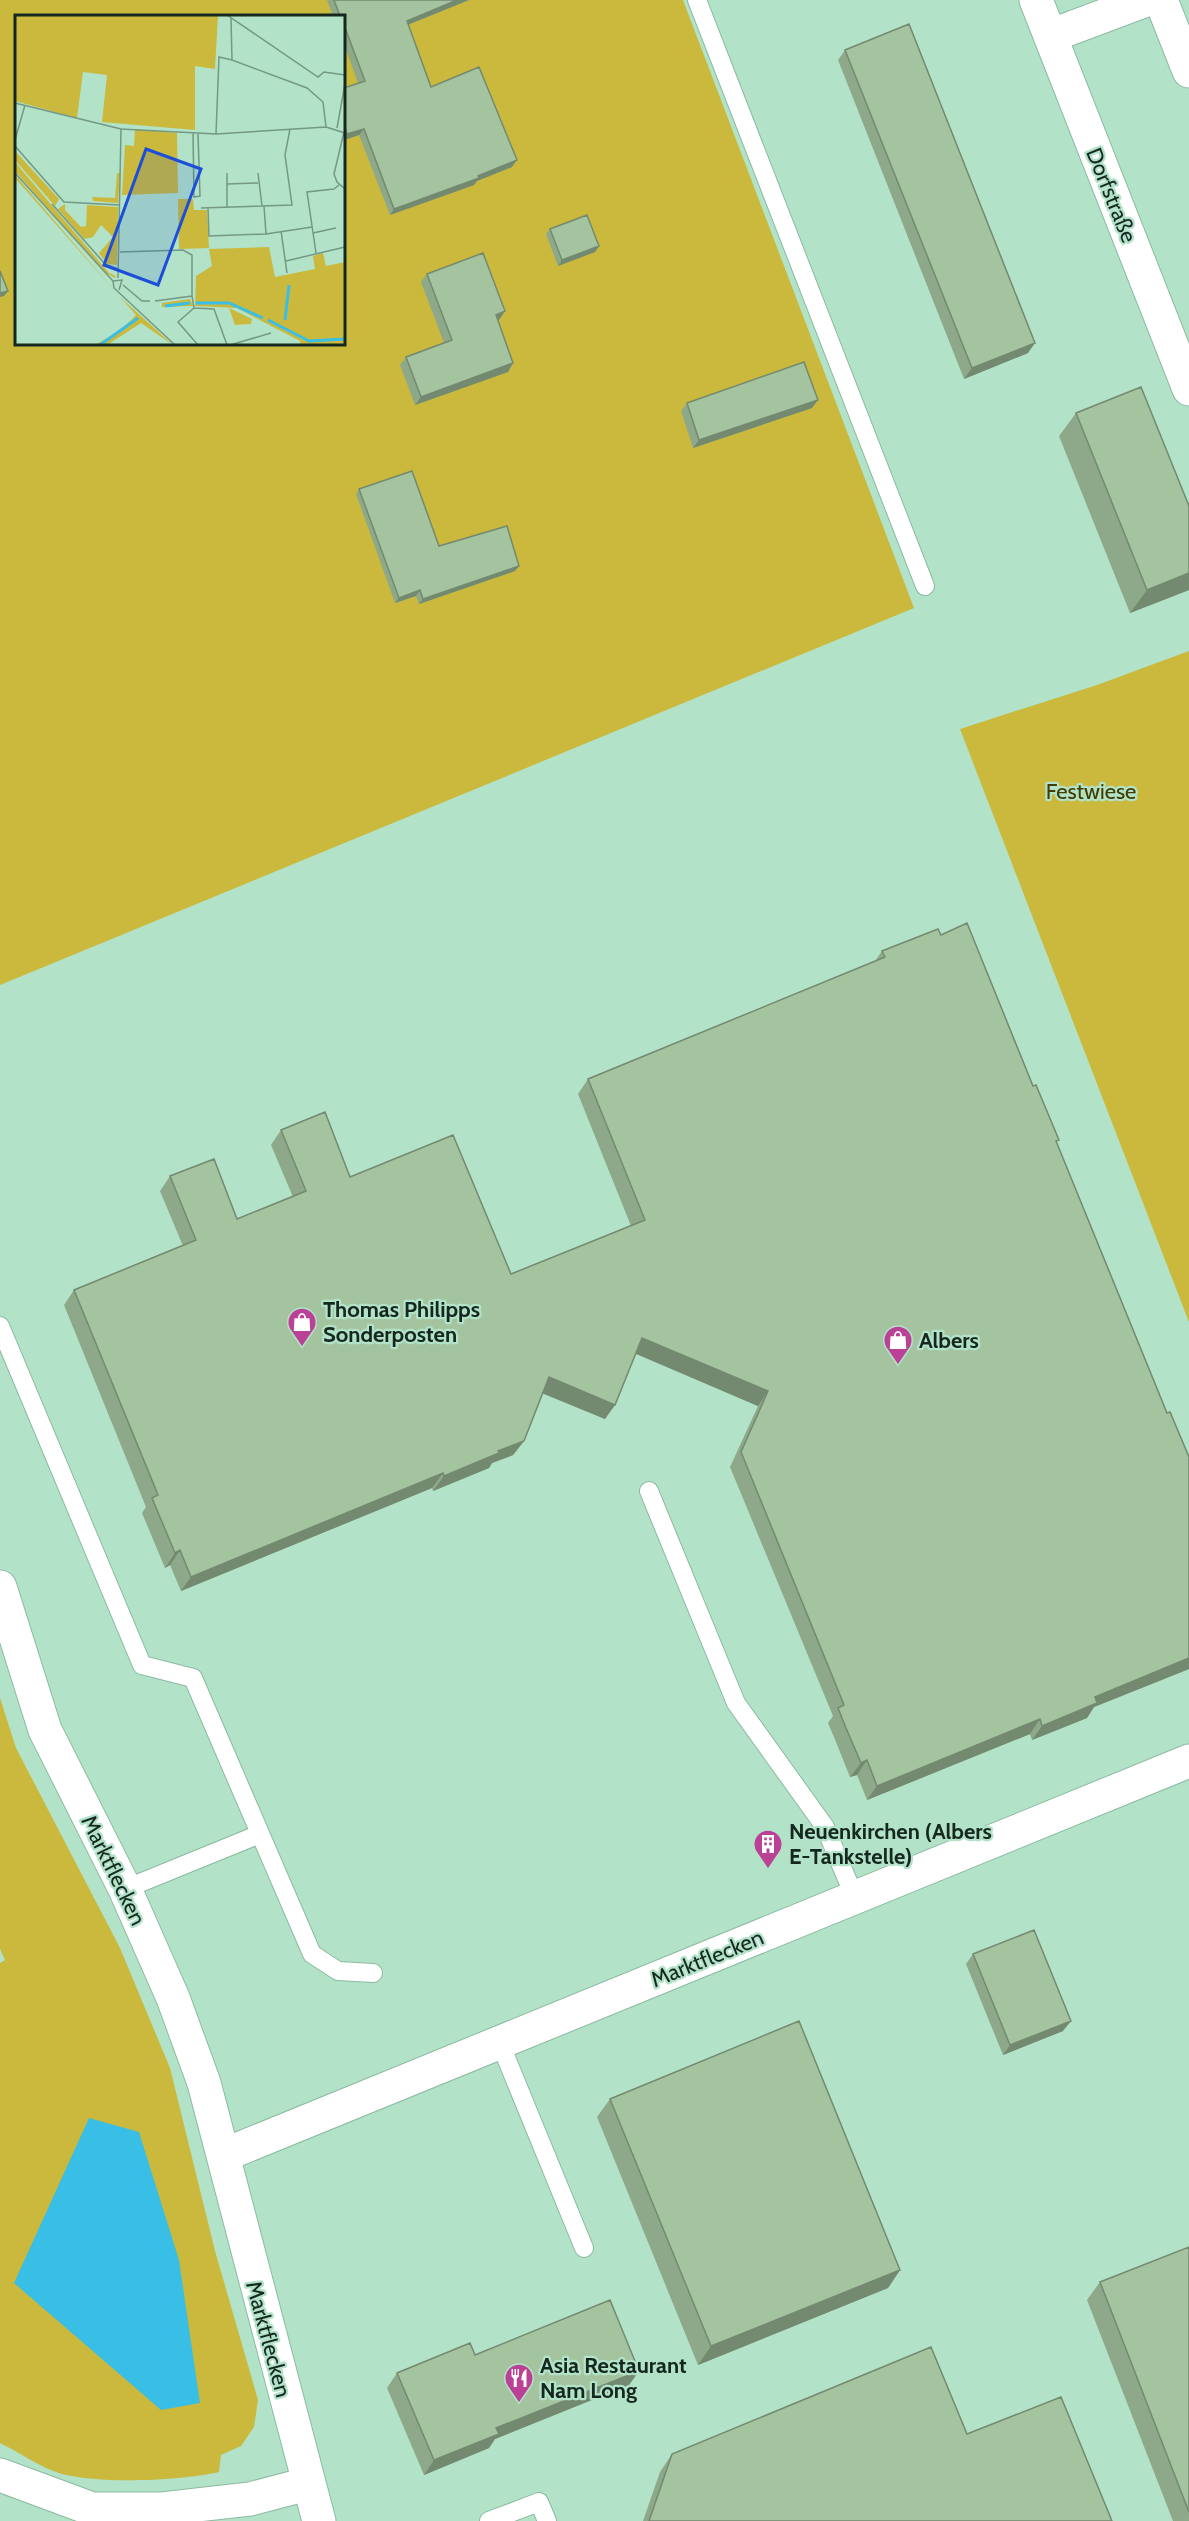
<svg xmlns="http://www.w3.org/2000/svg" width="1189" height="2521" viewBox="0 0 1189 2521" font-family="Cabin,sans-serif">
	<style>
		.green { fill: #cab93c; fill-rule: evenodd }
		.water { fill: #39bee5 }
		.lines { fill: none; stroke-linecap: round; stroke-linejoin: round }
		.service-casing { stroke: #8cbaa2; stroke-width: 20 }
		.minor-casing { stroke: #8cbaa2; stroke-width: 35 }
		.service { stroke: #fff; stroke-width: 18 }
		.minor { stroke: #fff; stroke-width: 33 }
		.wall { fill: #8da98a }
		.shaded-wall { fill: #738970 }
		.building { fill: #a4c4a0; stroke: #738970; stroke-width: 1.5 }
		.labels { text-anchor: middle; stroke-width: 4.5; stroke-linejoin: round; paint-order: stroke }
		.street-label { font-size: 22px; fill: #15281f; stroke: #b2e2c8 }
		.park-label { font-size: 22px; fill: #433c00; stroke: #b2e2c8 }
		.poi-label { font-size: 22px; font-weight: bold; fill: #15281f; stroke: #b2e2c8; text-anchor: start }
		.inset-river { fill: none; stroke: #39bee5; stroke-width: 3 }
		.inset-road { fill: none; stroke: #739884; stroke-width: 1.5 }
		.view { fill: #1d4ed8; fill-opacity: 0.15; stroke: #1d4ed8; stroke-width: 3 }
		.inset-edge { fill: none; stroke: #15281f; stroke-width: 3 }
	</style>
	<rect width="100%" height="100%" fill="#b2e2c8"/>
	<path class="green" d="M 0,0 L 683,0 L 914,608 L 0,985 ZM 16,16 L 344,16 L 344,344 L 16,344 Z
		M 1189,651 L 1189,1322 L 960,729 L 1097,685 Z
		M 0,1698 L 16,1748 L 120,1948 L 170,2068 L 215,2251 L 258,2400 L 254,2427 L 241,2446 L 221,2455 L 219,2472 C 179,2481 101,2484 62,2474 C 41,2468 19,2452 0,2443 L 0,1963 L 5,1960 L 0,1949 Z"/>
	<path class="water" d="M 89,2118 L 139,2132 L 179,2260 L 200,2403 L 161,2410 L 14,2283 Z"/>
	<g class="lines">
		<g class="service-casing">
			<path id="service" d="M 697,0 L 925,586
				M 0,1326 L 142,1665 L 193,1678 L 312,1954 L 338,1971 L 373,1973
				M 649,1491 L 736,1703 L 825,1827 L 855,1898
				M 125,1889 L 260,1834
				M 500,2043 L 584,2248
				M 489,2521 L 539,2502 L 547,2521"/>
		</g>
		<g class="minor-casing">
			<path id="minor" d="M 1036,0 L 1189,389
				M 1161,0 L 1189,71
				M 1050,36 L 1146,0
				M 0,1587 L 45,1730 L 125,1889 L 173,1998 L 204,2083 L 319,2521
				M 224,2155 L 1189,1761
				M 0,2475 L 92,2509 L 162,2509 L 250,2499 L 307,2484"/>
		</g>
		<use href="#service" class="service"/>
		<use href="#minor" class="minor"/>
	</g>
	<path class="wall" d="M 327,0 L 469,0 L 408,25 L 431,87 L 512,167 L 477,181 L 474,185 L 390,215 L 359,135 L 344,140 L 344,88 L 358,83 L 344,44 L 344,16 L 333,16 Z
		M 845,50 L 1028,353 L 964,379 L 838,60 Z
		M 550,229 L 599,246 L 595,252 L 558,266 L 546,234 Z
		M 427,274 L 505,311 L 498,320 L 513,363 L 508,372 L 415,405 L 400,365 L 406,357 L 444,343 L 421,282 Z
		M 687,403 L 812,408 L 693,448 L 681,411 Z
		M 1076,413 L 1189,590 L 1130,613 L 1059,436 Z
		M 359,489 L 439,546 L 519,566 L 515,571 L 419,604 L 416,596 L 395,603 L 356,494 Z
		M 941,935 L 1057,1143 L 1167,1413 L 1189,1457 L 1189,1669 L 1094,1707 L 1087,1718 L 1032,1740 L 1030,1734 L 867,1800 L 857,1775 L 850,1777 L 836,1742 L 828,1723 L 833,1716 L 730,1467 L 758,1406 L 636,1354 L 605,1419 L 543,1393 L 524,1441 L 513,1455 L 492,1463 L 489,1468 L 433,1491 L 432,1488 L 181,1591 L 170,1565 L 165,1568 L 142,1513 L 146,1507 L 64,1305 L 74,1290 L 183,1246 L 160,1191 L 170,1176 L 237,1219 L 293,1197 L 271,1145 L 281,1130 L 350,1177 L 511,1274 L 631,1226 L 578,1094 L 588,1079 L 875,961 L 882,951 Z
		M 973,1954 L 1063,2031 L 1003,2055 L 966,1964 Z
		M 610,2099 L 900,2270 L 888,2288 L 698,2365 L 597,2117 Z
		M 1189,2247 L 1189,2521 L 1173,2521 L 1087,2300 L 1100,2282 Z
		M 475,2355 L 639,2371 L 629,2385 L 495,2439 L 489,2448 L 424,2475 L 387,2388 L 397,2373 Z
		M 967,2434 L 1112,2521 L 643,2521 L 660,2472 L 672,2454 Z"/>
	<path class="shaded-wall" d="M 457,0 L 469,0 L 402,27 L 407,21 Z
		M 364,129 L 359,135 L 344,140 L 347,134 Z
		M 517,160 L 512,167 L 477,181 L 474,185 L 390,215 L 394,209 Z
		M 599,246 L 595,252 L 558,266 L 562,260 Z
		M 8,291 L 4,296 L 0,297 L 0,293 Z
		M 505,311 L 499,320 L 491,323 L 496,315 Z
		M 1035,343 L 1028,353 L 964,379 L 972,368 Z
		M 513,363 L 508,372 L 415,405 L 421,397 Z
		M 818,400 L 812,408 L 693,448 L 699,440 Z
		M 519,566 L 515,571 L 419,604 L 423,599 Z
		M 1189,573 L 1189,590 L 1130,613 L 1147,590 Z
		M 420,590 L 416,596 L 395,603 L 399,598 Z
		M 642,1338 L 768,1391 L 758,1406 L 632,1352 Z
		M 549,1377 L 615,1405 L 605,1419 L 539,1392 Z
		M 524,1441 L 513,1455 L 492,1463 L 489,1468 L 433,1491 L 444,1476 L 498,1451 Z
		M 443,1473 L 432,1488 L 181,1591 L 191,1577 Z
		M 180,1550 L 170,1565 L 165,1568 L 175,1553 Z
		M 1189,1658 L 1189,1669 L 1094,1707 L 1087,1718 L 1032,1740 L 1042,1726 L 1095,1697 Z
		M 1040,1719 L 1030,1734 L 867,1800 L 877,1786 Z
		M 867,1760 L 857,1775 L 850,1777 L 861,1763 Z
		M 1071,2021 L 1063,2031 L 1003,2055 L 1010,2045 Z
		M 900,2270 L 888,2288 L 698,2365 L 711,2346 Z
		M 639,2371 L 629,2385 L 495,2439 L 489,2448 L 424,2475 L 434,2460 L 496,2428 Z"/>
	<path class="building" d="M 334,0 L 457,0 L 407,21 L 431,87 L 479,67 L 517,160 L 478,176 L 479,178 L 394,209 L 364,129 L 347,134 L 344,123 L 344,88 L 365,81 L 344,25 L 344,16 L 340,16 Z
		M 909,24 L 1035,343 L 972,368 L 845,50 Z
		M 587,215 L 599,246 L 562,260 L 550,229 Z
		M 483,253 L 505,311 L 496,315 L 513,363 L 421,397 L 406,357 L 452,340 L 427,274 Z
		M 0,271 L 8,291 L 0,293 Z
		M 804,362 L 818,400 L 699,440 L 687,403 Z
		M 1141,387 L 1189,506 L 1189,573 L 1147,590 L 1076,413 Z
		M 412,471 L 439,546 L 507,526 L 519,566 L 423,599 L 420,590 L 399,598 L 359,489 Z
		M 967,923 L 1033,1086 L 1036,1085 L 1059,1140 L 1056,1141 L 1167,1413 L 1170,1412 L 1189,1457 L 1189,1658 L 1095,1697 L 1097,1703 L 1042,1726 L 1040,1719 L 877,1786 L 867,1760 L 861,1763 L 846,1728 L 838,1708 L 844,1705 L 741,1452 L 768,1391 L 642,1338 L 615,1405 L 549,1377 L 524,1441 L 498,1451 L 499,1453 L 444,1476 L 443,1473 L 191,1577 L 180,1550 L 175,1553 L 152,1498 L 158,1495 L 74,1290 L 196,1240 L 170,1176 L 214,1159 L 237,1219 L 306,1191 L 281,1130 L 325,1112 L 350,1177 L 453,1135 L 511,1274 L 645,1220 L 588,1079 L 885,957 L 882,951 L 938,929 L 941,935 Z
		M 1034,1930 L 1071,2021 L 1010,2045 L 973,1954 Z
		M 799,2021 L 900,2270 L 711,2346 L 610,2099 Z
		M 1189,2247 L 1189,2512 L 1100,2282 Z
		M 610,2300 L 639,2371 L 496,2428 L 499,2434 L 434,2460 L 397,2373 L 470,2343 L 475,2355 Z
		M 931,2347 L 967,2434 L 1061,2397 L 1112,2521 L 649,2521 L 672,2454 Z"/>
	<defs>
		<g id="shop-pin" transform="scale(1.5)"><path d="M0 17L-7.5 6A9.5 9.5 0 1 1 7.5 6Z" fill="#ba4195" stroke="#b2e2c8"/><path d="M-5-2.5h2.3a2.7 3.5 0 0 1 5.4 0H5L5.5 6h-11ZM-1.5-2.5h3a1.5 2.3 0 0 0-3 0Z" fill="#fff"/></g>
		<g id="building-pin" transform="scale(1.5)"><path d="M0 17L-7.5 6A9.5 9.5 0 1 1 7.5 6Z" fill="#ba4195" stroke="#b2e2c8"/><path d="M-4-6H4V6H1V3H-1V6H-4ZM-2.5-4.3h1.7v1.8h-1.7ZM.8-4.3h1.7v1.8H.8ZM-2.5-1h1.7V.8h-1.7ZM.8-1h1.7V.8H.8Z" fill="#fff"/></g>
		<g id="restaurant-pin" transform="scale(1.5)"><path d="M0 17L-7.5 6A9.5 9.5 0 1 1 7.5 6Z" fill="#ba4195" stroke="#b2e2c8"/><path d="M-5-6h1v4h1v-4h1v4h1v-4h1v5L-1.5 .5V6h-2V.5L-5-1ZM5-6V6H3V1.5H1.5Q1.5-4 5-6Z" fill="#fff"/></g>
	</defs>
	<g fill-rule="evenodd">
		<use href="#shop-pin" x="302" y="1322"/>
		<use href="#shop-pin" x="898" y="1340"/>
		<use href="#building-pin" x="768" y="1844"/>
		<use href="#restaurant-pin" x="519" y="2378"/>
	</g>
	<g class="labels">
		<g class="street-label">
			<text transform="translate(1112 195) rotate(68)" y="8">Dorfstraße</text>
			<text transform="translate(114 1870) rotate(64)" y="8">Marktflecken</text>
			<text transform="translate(707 1958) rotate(-22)" y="8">Marktflecken</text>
			<text transform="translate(269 2339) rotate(75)" y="8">Marktflecken</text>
		</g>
		<g class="park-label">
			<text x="1091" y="799">Festwiese</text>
		</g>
		<g class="poi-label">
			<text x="323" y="1317">Thomas Philipps<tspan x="323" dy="25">Sonderposten</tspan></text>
			<text x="919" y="1348">Albers</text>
			<text x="789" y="1839">Neuenkirchen (Albers<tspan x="789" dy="25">E-Tankstelle)</tspan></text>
			<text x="540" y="2373">Asia Restaurant<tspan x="540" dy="25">Nam Long</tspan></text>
		</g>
	</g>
	<g transform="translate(15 15)">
		<rect width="330" height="330" fill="#b2e2c8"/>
		<path d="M 0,0 L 203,0 L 200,54 L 180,51 L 180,115 L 87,107 L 92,60 L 68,57 L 62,103 L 0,86 ZM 120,114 L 162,118 L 163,178 L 107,180 L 110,130 L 119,131 ZM 0,136 L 44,184 L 40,191 L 0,145 ZM 0,147 L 94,258 L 101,261 L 100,263 L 89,257 L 0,156 ZM 102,158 L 105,158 L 103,188 L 78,186 L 77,182 L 100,183 ZM 0,160 L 105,282 L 158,330 L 126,308 L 92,330 L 80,330 L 106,315 L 121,300 L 0,163 ZM 163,184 L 178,184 L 179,195 L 192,195 L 194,233 L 164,234 ZM 50,189 L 50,195 L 66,212 L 71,211 L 72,190 L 103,192 L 102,250 L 92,249 L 84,238 L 98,222 L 86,210 L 78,222 L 69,224 L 43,194 ZM 254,232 L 260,262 L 300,254 L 298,241 L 308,238 L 311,251 L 330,247 L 330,330 L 285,330 L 285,326 L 222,293 L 180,291 L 181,261 L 197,251 L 194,234 ZM 175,284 L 178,291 L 147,292 L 147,288 ZM 214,293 L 237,304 L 236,309 L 220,310 Z" fill="#cab93c"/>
		<path class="inset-river" d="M 181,288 L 214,288 L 248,303M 150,291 L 175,288M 253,305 L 294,326 L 330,324M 270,305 L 274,270M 85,330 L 123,303"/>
		<path class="inset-road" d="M 212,0 L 303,62 L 309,57 L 330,60M 217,45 L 292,73 L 308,87 L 311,112M 0,88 L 106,114 L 201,119 L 311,112 L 330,118M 322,113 L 330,69M 329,117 L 319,159 L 322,167 L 330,174M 178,118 L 179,182 L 185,181 L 183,119M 201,119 L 204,42 L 217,45 L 216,3M 0,125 L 10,90M 0,131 L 49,187 L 105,190M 0,158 L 98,266 L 99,273 L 160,330M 212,158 L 212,192M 243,158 L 247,191M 212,169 L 243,168M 37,189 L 90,249 L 103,254M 249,191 L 251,219M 186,193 L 277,190 L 270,140 L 275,114M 193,193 L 194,221 L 251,219 L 297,212M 266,216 L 272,258M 298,218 L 321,213M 105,237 L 168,235 L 177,240 L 177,281 L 140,286M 301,238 L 292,177 L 319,174 L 324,170M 271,246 L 330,232M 103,263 L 106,114M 98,266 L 107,265 L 104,275M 108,270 L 127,286 L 135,286M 177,281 L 179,293 L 199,294 L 212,330M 179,293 L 163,307 L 183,330M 215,330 L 256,318"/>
		<path class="view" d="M 131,134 L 186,154 L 143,270 L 89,250 Z"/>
		<rect width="330" height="330" class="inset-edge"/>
	</g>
</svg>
